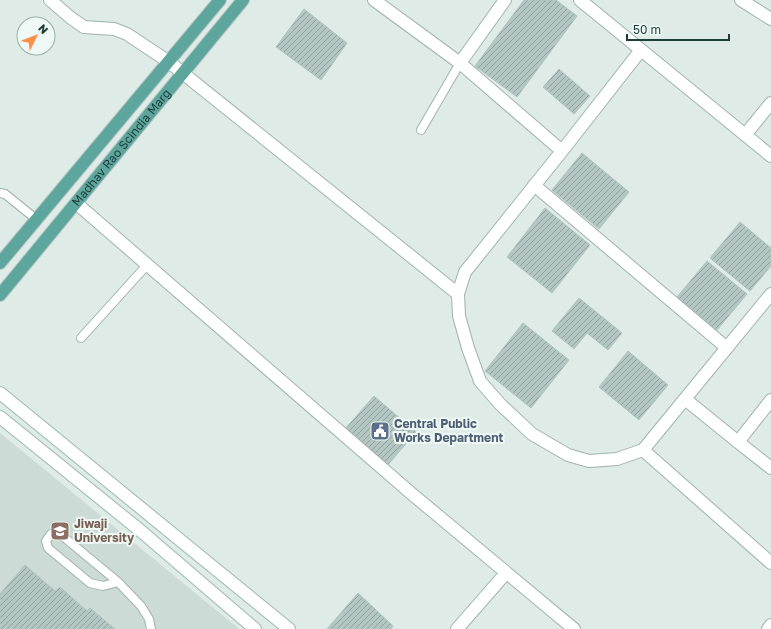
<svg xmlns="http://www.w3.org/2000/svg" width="771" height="629" viewBox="0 0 771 629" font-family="'Golos Text',sans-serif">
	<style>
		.built { fill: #ccdbd6 }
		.building { fill: url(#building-hatch); stroke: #afc6bf }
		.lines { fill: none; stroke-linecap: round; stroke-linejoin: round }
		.service-casing { stroke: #a0b3af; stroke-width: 10 }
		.minor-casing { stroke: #a0b3af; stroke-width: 14 }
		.secondary-casing { stroke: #9bb8b2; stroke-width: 14 }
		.primary-casing { stroke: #bbc5c4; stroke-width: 14 }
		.service { stroke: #fff; stroke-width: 8 }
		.minor { stroke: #fff; stroke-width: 12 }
		.secondary { stroke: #fff; stroke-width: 12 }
		.primary { stroke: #5da69e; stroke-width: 12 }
		.labels { text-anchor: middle; stroke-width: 4; stroke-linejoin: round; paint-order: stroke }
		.street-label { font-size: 12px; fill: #1d3d39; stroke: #eef8f4 }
		.service-label { font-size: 12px; font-weight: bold; fill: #4e5e75; stroke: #eef8f4; text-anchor: start }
		.education-label { font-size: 12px; font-weight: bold; fill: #785e54; stroke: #eef8f4; text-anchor: start }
	</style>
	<defs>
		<pattern id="building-hatch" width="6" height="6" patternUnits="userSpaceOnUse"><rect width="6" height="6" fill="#b3c6c1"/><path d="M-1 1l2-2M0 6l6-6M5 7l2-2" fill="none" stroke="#91a29e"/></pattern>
	</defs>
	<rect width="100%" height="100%" fill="#deebe7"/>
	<path class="built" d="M 0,433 L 239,629 L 0,629 Z"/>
	<path class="building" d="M 524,0 L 556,0 L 577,16 L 517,97 L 475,66 Z
		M 304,9 L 347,43 L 321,80 L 276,47 Z
		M 559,69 L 590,96 L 574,114 L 543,87 Z
		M 582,153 L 629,192 L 599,229 L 552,190 Z
		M 545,208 L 590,245 L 552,293 L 507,257 Z
		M 740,222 L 771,248 L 771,266 L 750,291 L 710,258 Z
		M 707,261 L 747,294 L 717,330 L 677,297 Z
		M 579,298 L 622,333 L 608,350 L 587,333 L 574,349 L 552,331 Z
		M 523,323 L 569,360 L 531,408 L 485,371 Z
		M 628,351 L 668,385 L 639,420 L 599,387 Z
		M 374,396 L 416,432 L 387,466 L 344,430 Z
		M 25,565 L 55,591 L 60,587 L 87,611 L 90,608 L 115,629 L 0,629 L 0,594 Z
		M 358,593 L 393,626 L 391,629 L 327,629 Z"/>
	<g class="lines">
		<g class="service-casing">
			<path id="service" d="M 421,130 L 460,63
				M 0,193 L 5,194 L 36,219
				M 81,338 L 147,265
				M 118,582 L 103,586 L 90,583 L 48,548 L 46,541 L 51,534 L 57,533 L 65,538 L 118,582 L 141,606 L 149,619 L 151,629"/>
		</g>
		<g class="minor-casing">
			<path id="minor" d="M 50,0 L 71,18 L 84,27 L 114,29 L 127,34 L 169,62 L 458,294
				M 374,0 L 460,63 L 562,151
				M 580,0 L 771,156
				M 741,0 L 771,19
				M 641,50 L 562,151 L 465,272 L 458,294 L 459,316 L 468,348 L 480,381 L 500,404 L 532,434 L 568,455 L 589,461 L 617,459 L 643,450 L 771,294
				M 460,63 L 505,0
				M 745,135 L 771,103
				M 534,185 L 727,348
				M 76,203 L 412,494 L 574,629
				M 685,399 L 738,442 L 771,468
				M 738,442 L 771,400
				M 643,450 L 771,563
				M 457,629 L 506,573
				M 768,629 L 771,625"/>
		</g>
		<g class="secondary-casing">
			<path id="secondary" d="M 0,393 L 289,629
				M 0,417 L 142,532 L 255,629"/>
		</g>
		<g class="primary-casing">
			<g id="primary">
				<path d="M 0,263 L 220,0"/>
				<path id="s1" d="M 0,295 L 243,0"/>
			</g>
		</g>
		<use href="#service" class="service"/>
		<use href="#minor" class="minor"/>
		<use href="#secondary" class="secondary"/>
		<use href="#primary" class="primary"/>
	</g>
	<defs>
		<g id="civic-square" transform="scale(1)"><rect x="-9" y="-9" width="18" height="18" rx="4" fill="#5c6f8a" stroke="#eef8f4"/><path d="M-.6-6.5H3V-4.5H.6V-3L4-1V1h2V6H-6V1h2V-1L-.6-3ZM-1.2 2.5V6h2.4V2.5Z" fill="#fff"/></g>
		<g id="university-square" transform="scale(1)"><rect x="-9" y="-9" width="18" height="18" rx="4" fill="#8d6e63" stroke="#eef8f4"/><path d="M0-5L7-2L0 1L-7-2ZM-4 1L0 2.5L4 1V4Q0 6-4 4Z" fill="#fff"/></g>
	</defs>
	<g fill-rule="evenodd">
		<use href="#civic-square" x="380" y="431"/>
		<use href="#university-square" x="60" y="531"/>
	</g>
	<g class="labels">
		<g class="street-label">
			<text dy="4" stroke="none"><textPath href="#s1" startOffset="191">Madhav Rao Scindia Marg</textPath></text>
		</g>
		<g class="service-label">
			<text x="394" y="428">Central Public<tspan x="394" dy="14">Works Department</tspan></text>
		</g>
		<g class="education-label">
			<text x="74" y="528">Jiwaji<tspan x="74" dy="14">University</tspan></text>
		</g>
	</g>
	<g transform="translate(36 36) rotate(47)"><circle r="19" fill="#eef8f4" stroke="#9aada9"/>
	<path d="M0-3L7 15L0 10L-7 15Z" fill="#ff8f48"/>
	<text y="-6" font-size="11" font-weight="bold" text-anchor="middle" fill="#1d3d39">N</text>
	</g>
	<path d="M627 34v6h102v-6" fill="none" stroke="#1d3d39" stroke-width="2"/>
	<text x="633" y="34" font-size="12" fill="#1d3d39" stroke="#eef8f4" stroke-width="3" paint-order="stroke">50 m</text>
</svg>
